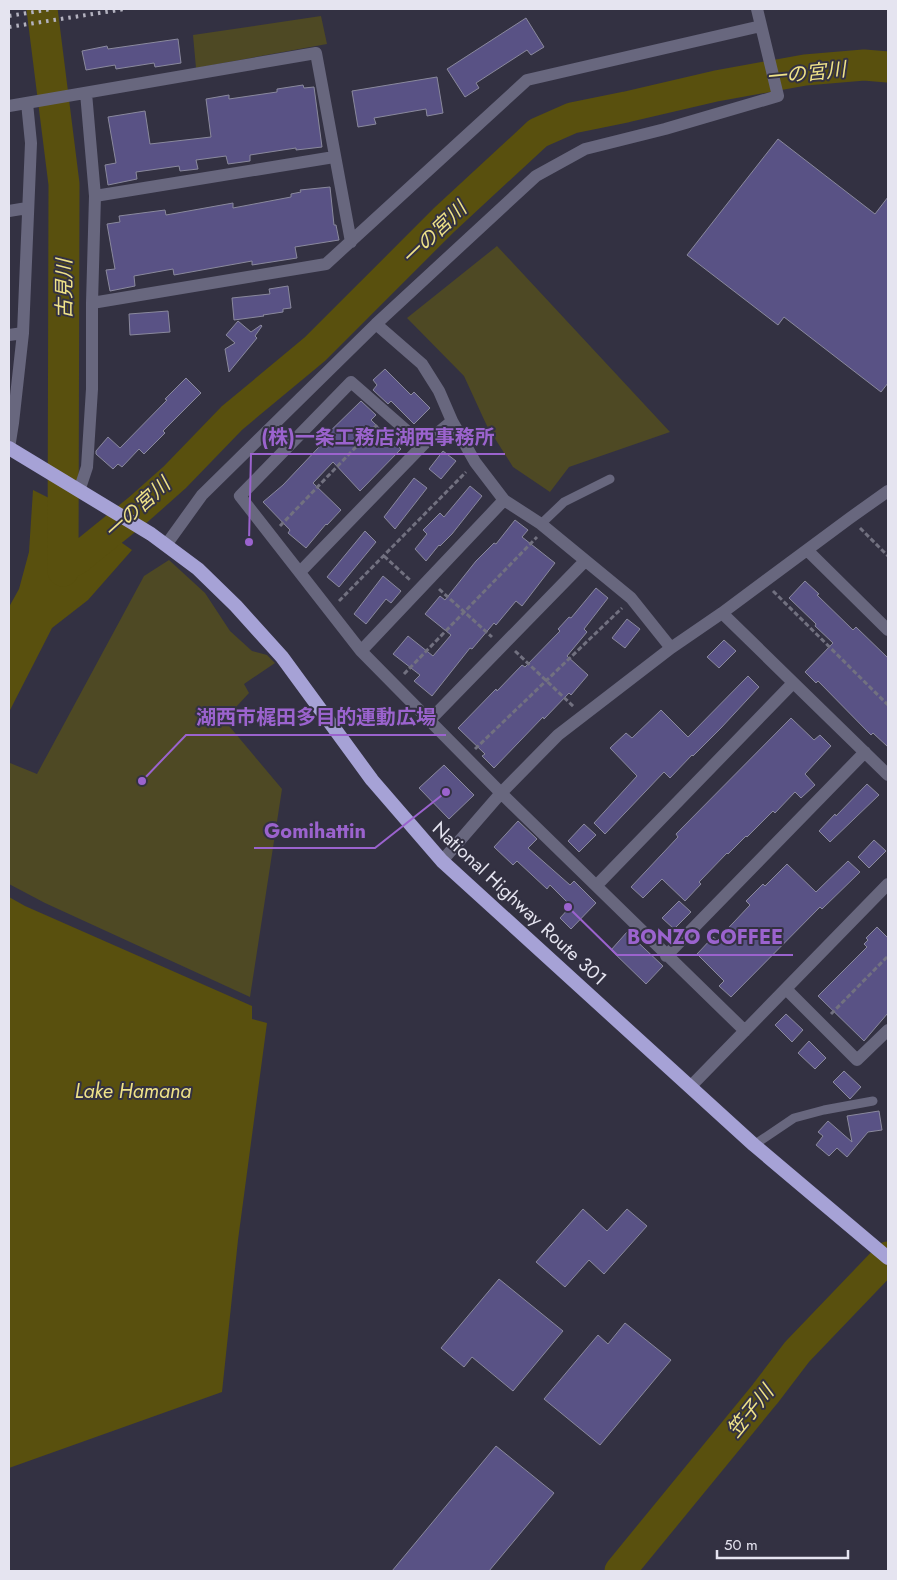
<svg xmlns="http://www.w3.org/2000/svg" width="897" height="1580" viewBox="0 0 897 1580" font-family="Jost,'Noto Sans JP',sans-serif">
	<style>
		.green { fill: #4e4924 }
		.water { fill: #59500e }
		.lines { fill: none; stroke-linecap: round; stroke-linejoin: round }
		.river { stroke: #59500e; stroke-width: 31 }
		.building { fill: #595285; stroke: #8a899d }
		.path { stroke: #727180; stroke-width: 3; stroke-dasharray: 5 2.5; stroke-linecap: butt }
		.service { stroke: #68677e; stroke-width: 9 }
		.minor { stroke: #68677e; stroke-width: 12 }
		.trunk { stroke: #a6a2d6; stroke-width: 14 }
		.rail { stroke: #b3b2bf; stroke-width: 4; stroke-dasharray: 2.5 5; stroke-linecap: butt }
		.labels { text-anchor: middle; stroke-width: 4; stroke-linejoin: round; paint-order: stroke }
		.street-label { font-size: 19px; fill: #e5e4f0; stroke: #333142 }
		.water-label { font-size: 20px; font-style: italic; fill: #efe288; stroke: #333142 }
		.leader { fill: none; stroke: #9b63ce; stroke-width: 2 }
		.callout-dot { fill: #9b63ce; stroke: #333142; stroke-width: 2 }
		.callout-label { font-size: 20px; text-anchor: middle; font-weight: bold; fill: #9b63ce; stroke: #333142; stroke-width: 4; stroke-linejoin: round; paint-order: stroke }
	</style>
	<rect width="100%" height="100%" fill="#333142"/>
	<path class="green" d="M 321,16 L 327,44 L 196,68 L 193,35 Z
		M 497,246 L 670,432 L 569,467 L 550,492 L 513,467 L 487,426 L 464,376 L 407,318 Z
		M 169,560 L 205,593 L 230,631 L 252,651 L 267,655 L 275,663 L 244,684 L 249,693 L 224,720 L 282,789 L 250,997 L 45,903 L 9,884 L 9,765 L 10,763 L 37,774 L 144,576 Z"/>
	<path class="water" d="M 33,490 L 61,504 C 60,523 54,540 70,553 L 105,531 L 132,550 L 88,600 L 52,628 L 9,712 L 9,607 L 19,589 L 29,552 Z
		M 9,897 L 25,906 L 252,1006 L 252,1019 L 267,1023 L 238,1240 L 222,1392 L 9,1468 Z"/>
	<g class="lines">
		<path class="river" d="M 42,9 L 64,184 L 63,571
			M 76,560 L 139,509 L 175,477 L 232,418 L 315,349 L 444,220 L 538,133 L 572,118 L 626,107 L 716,86 L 805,70 L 864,65 L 888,67
			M 620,1571 L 765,1394 L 797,1352 L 888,1257"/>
	</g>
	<path class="building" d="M 526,18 L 544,47 L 531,55 L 527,50 L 476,83 L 479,88 L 465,97 L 447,69 Z
		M 178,39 L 181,63 L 155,67 L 154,63 L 116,69 L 115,65 L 86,70 L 82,51 L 107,46 L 108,49 Z
		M 437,77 L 443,113 L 427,116 L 426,109 L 374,118 L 376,124 L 358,127 L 352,91 Z
		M 303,85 L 304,88 L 314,87 L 322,147 L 296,150 L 296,148 L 250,155 L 250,161 L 228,164 L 226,156 L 196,160 L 198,169 L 180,171 L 179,166 L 136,172 L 137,179 L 108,185 L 105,165 L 116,163 L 108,117 L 145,111 L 150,144 L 211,137 L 206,99 L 229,95 L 229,99 L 277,92 L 277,89 Z
		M 778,139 L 875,214 L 888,197 L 888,383 L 881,392 L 784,317 L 778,325 L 687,255 Z
		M 330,187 L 334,225 L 336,225 L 339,240 L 295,247 L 297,258 L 252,265 L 252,261 L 174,275 L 173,269 L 134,276 L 135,286 L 110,291 L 106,270 L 115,269 L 107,224 L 120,222 L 119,216 L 165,210 L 166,215 L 233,203 L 233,208 L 291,197 L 291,194 L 301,192 L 300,190 Z
		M 288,286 L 291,308 L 283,309 L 283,312 L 263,315 L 264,316 L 234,320 L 232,298 L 270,294 L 269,289 Z
		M 168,311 L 170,332 L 130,335 L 129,314 Z
		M 238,321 L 251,332 L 261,325 L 262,326 L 255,336 L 257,338 L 229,372 L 225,349 L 235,343 L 226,335 Z
		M 385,369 L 411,395 L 414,392 L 430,408 L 414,424 L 391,401 L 388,404 L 373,390 L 377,385 L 373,380 Z
		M 186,378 L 201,393 L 163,431 L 165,433 L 144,454 L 139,449 L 122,467 L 118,464 L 113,469 L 96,454 L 96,451 L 108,437 L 120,448 L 167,400 L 165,399 Z
		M 361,401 L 376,415 L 371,420 L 401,449 L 360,491 L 333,462 L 313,483 L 341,510 L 327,525 L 326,524 L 306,548 L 288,533 L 290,530 L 263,502 L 283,485 L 319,447 L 316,445 Z
		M 443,451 L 456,461 L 441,479 L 429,469 Z
		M 414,478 L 427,488 L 395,529 L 384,517 Z
		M 470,486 L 482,496 L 452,534 L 440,546 L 439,545 L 426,561 L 415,549 L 427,534 L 423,530 L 440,513 L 444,517 Z
		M 515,520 L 528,530 L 522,537 L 555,563 L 522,606 L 516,601 L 496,625 L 494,623 L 472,649 L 470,648 L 432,696 L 414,681 L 420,675 L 393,654 L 408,636 L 433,656 L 451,635 L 425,614 L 440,596 L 445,600 L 476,561 L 494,543 L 496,544 Z
		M 365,531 L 376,542 L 339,587 L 327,577 Z
		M 383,576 L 401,591 L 391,603 L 386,599 L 366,624 L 354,614 Z
		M 805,581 L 819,594 L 817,595 L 853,630 L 856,627 L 888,658 L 888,747 L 873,733 L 871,735 L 818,681 L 816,683 L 805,672 L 833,643 L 815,626 L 816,624 L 789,598 Z
		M 596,588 L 608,598 L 584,629 L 587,632 L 567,656 L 588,675 L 571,695 L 569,693 L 544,719 L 543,717 L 494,768 L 482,756 L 485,754 L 458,728 L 496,689 L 497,691 L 522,665 L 525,667 L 560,631 L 558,629 L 569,617 L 571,618 Z
		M 627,619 L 640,629 L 625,648 L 612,638 Z
		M 724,640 L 736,651 L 719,668 L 707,657 Z
		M 748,676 L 759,687 L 721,728 L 693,756 L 692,755 L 670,778 L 664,772 L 605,834 L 594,823 L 637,776 L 610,748 L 626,733 L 632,738 L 661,710 L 688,737 Z
		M 791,718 L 814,740 L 820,735 L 831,746 L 805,774 L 815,785 L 801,798 L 795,792 L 775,813 L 773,811 L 747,837 L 746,836 L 728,854 L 727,853 L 699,882 L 701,884 L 685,901 L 662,879 L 643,898 L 631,887 L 678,837 L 676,834 Z
		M 444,765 L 474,795 L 449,819 L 419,788 Z
		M 867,784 L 879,795 L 830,842 L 819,831 L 835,814 L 836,816 Z
		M 518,821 L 537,839 L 528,848 L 570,885 L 574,881 L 596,903 L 571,929 L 560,918 L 571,906 L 550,885 L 547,889 L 517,861 L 513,865 L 494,847 Z
		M 584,824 L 596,835 L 579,852 L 568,841 Z
		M 874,840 L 886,851 L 869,868 L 858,857 Z
		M 848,861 L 860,872 L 822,909 L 820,907 L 731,997 L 719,986 L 724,981 L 697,954 L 713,937 L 717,940 L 750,905 L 746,901 L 763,884 L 765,886 L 787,864 L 816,892 Z
		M 679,901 L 691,912 L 674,929 L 662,918 Z
		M 877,927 L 888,938 L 888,1013 L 864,1041 L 818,996 L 867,947 L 864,944 L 868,940 L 866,938 Z
		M 627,932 L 663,966 L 646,984 L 611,950 Z
		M 786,1014 L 803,1030 L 792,1042 L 775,1025 Z
		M 809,1041 L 826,1058 L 815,1069 L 798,1053 Z
		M 844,1071 L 861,1087 L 850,1099 L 833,1082 Z
		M 879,1111 L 882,1130 L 868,1132 L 847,1157 L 837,1148 L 829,1156 L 816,1145 L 823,1136 L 818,1132 L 828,1121 L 852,1142 L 847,1116 Z
		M 583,1209 L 607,1231 L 627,1209 L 647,1226 L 604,1274 L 589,1260 L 565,1287 L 536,1262 Z
		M 499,1279 L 563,1331 L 513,1391 L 472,1357 L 464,1367 L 441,1348 Z
		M 625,1323 L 671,1360 L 600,1445 L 544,1399 L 598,1335 L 608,1344 Z
		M 496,1446 L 554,1493 L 489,1571 L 392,1571 Z"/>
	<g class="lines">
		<path class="path" d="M 280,526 L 378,424
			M 860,528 L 888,556
			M 384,556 L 410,580
			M 439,589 L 492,637
			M 773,591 L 888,705
			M 339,601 L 466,472
			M 515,651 L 574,707
			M 404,674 L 537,537
			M 475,749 L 622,608
			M 831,1014 L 888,956"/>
		<path class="service" d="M 541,524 L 564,502 L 610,479
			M 754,1145 L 794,1118 L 824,1110 L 873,1101"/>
		<path class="minor" d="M 86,93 L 95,196 L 92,303 L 326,264 L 527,80 L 761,26
			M 9,106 L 316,53 L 351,242
			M 95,196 L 334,157
			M 9,211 L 27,208
			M 9,335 L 23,333
			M 423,445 L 351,382 L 240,496 L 361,651 L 501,793 L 745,1031
			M 9,448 L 13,423 L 23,333 L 31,143 L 27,103
			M 79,491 L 87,467 L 92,389 L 92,303
			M 166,545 L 202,495 L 376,324
			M 807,550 L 888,630
			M 300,572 L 423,445 L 452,421
			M 722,613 L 888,775
			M 671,648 L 631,598 L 541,524 L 504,500 L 475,462 L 452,421 L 439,391 L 422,364 L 376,324 L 536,176 L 585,149 L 665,129 L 778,96 L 757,9
			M 361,651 L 504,500
			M 429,721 L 585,561
			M 442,861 L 501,793 L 558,735 L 671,648 L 722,613 L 850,518 L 888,491
			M 597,885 L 793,683
			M 666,956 L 865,752
			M 786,989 L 857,1060 L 888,1030
			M 691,1086 L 888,884"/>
		<path class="trunk" d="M 9,448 L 151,534 L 198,569 L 236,606 L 282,657 L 372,780 L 442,861 L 754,1145 L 888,1258"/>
		<path class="rail" d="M 9,16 L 52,9
			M 9,27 L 125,9"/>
	</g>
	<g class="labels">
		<g class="street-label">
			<text transform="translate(520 903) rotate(43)" y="7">National Highway Route 301</text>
		</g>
		<g class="water-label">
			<text transform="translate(806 73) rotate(-6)" y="7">一の宮川</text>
			<text transform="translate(434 233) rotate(-44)" y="7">一の宮川</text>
			<text transform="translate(64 289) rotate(-90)" y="7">古見川</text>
			<text transform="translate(137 508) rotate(-42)" y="7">一の宮川</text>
			<text x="133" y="1098">Lake Hamana</text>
			<text transform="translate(750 1411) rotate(-51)" y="7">笠子川</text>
		</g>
	</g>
	<path class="leader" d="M249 542L251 454H505M142 781L186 735H446M446 792L375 848H254M568 907L617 955H793"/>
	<g class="callout-dot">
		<circle cx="249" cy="542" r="5"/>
		<circle cx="142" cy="781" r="5"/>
		<circle cx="446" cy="792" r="5"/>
		<circle cx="568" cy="907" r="5"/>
	</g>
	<g class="callout-label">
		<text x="378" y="444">(株)一条工務店湖西事務所</text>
		<text x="316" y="724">湖西市梶田多目的運動広場</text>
		<text x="315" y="838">Gomihattin</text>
		<text x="705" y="944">BONZO COFFEE</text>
	</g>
	<rect width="897" height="1580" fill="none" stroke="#e5e4f0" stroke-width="20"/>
	<path d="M717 1550v8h131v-8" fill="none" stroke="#e5e4f0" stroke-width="2.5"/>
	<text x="724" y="1550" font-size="15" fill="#e5e4f0" stroke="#333142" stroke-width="4" paint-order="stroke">50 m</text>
</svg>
